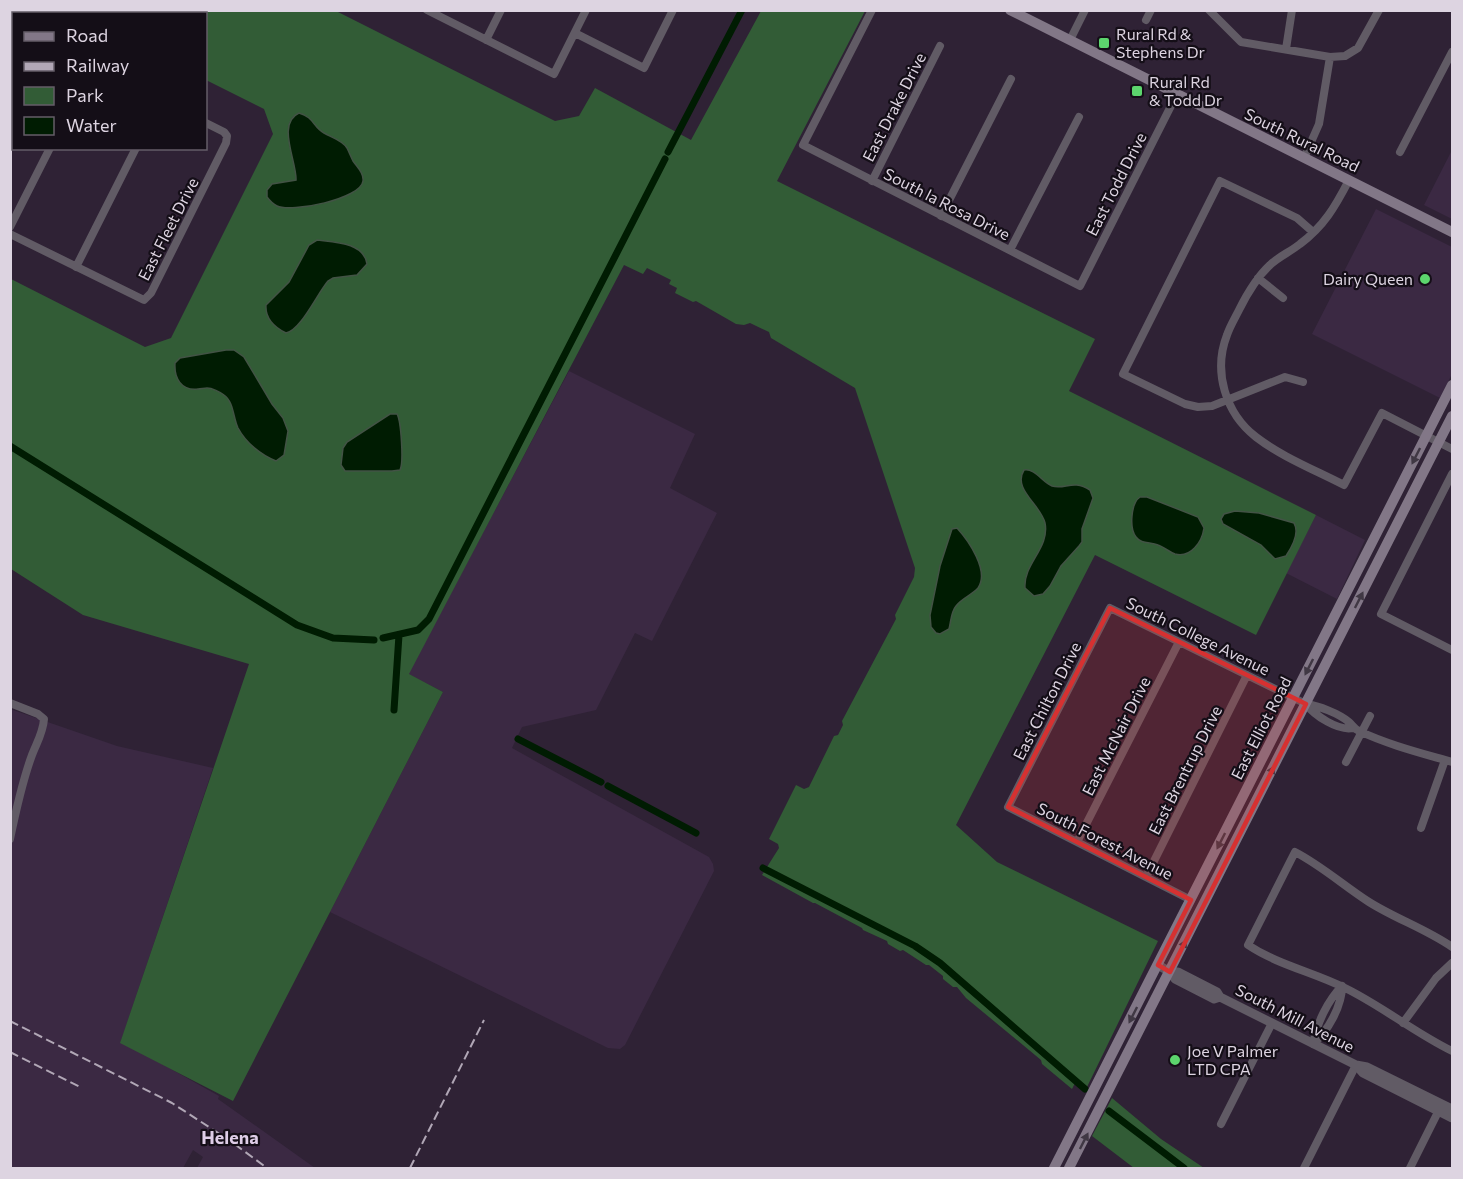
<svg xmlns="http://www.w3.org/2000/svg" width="1463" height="1179" viewBox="0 0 1463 1179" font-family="Commissioner,sans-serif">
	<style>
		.built { fill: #3b2943 }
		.green { fill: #325c36 }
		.water { fill: #001c02; stroke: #425345; stroke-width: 1.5 }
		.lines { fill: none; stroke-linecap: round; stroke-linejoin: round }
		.canal { stroke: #001c02; stroke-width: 7 }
		.minor { stroke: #615b65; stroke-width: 8 }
		.tertiary { stroke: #615b65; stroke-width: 9 }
		.secondary { stroke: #827787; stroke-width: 10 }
		.rail { stroke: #b1a7b6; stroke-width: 2; stroke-dasharray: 9 4.5; stroke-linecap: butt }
		.oneway { fill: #403844 }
		.marked { fill: #d63131; fill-opacity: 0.2; stroke: #d63131; stroke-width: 4.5; stroke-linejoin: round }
		.poi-dot { fill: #5cd56d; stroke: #140e17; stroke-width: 2 }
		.labels { text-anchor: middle; stroke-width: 4.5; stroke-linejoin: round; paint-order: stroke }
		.poi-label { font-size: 16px; fill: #ddd4e1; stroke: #140e17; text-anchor: start }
		.street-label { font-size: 16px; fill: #ddd4e1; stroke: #140e17 }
		.neighbourhood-label { font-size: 18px; font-weight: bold; fill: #decde7; stroke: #140e17 }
	</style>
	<rect width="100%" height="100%" fill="#2f2235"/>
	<path class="built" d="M 1452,150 L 1452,219 L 1424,205 Z
		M 1376,209 L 1452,247 L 1452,374 L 1440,398 L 1312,334 Z
		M 569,371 L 695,434 L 670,488 L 717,513 L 652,641 L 635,633 L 596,710 L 522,727 L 512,748 L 709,857 L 713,864 L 714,871 L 625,1045 L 620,1049 L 608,1048 L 330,912 L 443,692 L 408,674 Z
		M 1316,515 L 1365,540 L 1337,599 L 1286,573 Z
		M 10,709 L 117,746 L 213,768 L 121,1041 L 219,1096 L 218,1099 L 315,1168 L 197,1168 L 203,1157 L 193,1150 L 183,1168 L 11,1168 Z"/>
	<path class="green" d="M 94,10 L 336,11 L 555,121 L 579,116 L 595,88 L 691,140 L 761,11 L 865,11 L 777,181 L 1095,339 L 1069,391 L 1316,515 L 1256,635 L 1095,555 L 956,825 L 997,862 L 1158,941 L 1087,1087 L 1077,1079 L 1072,1089 L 1042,1064 L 1041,1060 L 966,998 L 957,987 L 953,987 L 943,979 L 943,976 L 929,965 L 926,965 L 903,950 L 900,951 L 888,944 L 887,941 L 863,930 L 862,928 L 815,903 L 813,903 L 762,875 L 779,848 L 778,844 L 769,839 L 796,785 L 804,789 L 809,787 L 834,736 L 838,735 L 843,725 L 842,721 L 896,619 L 895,615 L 914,577 L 915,568 L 855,388 L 771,338 L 769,332 L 750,323 L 744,325 L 736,324 L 696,301 L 693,302 L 675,293 L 677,288 L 669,284 L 671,280 L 647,268 L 643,274 L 624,265 L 409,674 L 443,692 L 233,1101 L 120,1043 L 249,664 L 83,615 L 11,569 L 11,279 L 145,347 L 171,338 L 273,134 L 264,109 L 206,80 L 206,14 L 92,13 Z
		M 1112,1098 L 1161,1139 L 1204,1168 L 1134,1168 L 1092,1136 Z"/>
	<path class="water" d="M 299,113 C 314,117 313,127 324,133 C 332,138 342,140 347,148 C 349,152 351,157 353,161 C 357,167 364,173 363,181 C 361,199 291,213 277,206 C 273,204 270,201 267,197 L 267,190 L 272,184 L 296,180 C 297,162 276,123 299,113 Z
		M 317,240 C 333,242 364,242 367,264 L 357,275 L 333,278 L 328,281 C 317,294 301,330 286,333 C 274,327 265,319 266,305 L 289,282 L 309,245 Z
		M 226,350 L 234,350 L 244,357 L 272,404 L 283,418 L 288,431 L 284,455 L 276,461 C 261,455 246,443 238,428 C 233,418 234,402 224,395 C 220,392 212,388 207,388 C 204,388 201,389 198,389 C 181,391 174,378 175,363 L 180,358 Z
		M 390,414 L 397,414 C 401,421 404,462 400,470 L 392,471 L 345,471 L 341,465 L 343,448 L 347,442 Z
		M 1024,470 C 1035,468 1042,482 1052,486 C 1065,490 1073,479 1090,490 L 1093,498 L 1082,529 L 1082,542 L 1079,546 L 1061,566 L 1050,586 L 1043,594 L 1034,596 L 1025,588 C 1023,564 1050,548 1045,523 C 1041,505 1012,489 1024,470 Z
		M 1140,497 L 1147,497 L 1198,517 L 1204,528 C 1202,542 1191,558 1175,554 C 1169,552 1164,547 1158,545 C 1150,542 1141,544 1136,537 C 1129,528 1131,503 1140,497 Z
		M 1235,511 L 1259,513 L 1294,523 C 1300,533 1292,547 1286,556 L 1275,559 L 1261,545 L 1223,524 L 1221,519 L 1224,514 Z
		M 957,528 C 968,540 990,571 978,588 C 972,595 962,598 956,606 C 951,612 951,621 949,629 L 940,634 L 936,633 L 931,627 L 930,615 L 940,566 L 952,529 Z"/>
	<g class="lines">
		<path class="canal" d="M 668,152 L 742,10
			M 10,446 L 297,625 L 333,638 L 374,640
			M 383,638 L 418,630 L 429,619 L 665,159
			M 394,710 L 399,635
			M 518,739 L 601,782
			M 608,786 L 696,833
			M 763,868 L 915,946 L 940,963 L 1085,1089
			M 1109,1111 L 1184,1168"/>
		<path class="minor" d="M 427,10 L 554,74 L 586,10
			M 872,10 L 803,145 L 1080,286 L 1177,94
			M 1209,10 L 1241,42 L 1330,57 L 1345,56 L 1358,48 L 1379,10
			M 1146,20 L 1151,10
			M 10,26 L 14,27
			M 575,33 L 644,68 L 673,10
			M 486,40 L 501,10
			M 1070,40 L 1085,10
			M 1286,49 L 1292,10
			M 10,55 L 14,49
			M 1400,152 L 1452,52
			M 1304,158 L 1319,124 L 1330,57
			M 1349,180 C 1335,207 1324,226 1300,244 C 1290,252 1278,257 1270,265 C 1256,278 1247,294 1239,310 C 1235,318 1230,326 1227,335 C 1213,371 1225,413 1256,437 C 1282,457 1315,470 1344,485 L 1382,413 L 1452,449
			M 872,181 L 940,46
			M 941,216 L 1011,79
			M 10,227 L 50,148
			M 10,234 L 144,300 L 151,293 L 226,143 L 227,136 L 224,132 L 206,123
			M 1010,250 L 1079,117
			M 76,267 L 136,148
			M 1258,278 L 1283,298
			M 1303,382 L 1285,377 L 1212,406 L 1198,407 L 1185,404 L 1123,374 L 1220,181 L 1297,218 L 1313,232
			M 1452,474 L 1381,614 L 1452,650
			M 10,703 L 38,714 L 44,719 C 43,733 37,742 32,755 C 22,782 16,810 10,839
			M 1306,704 C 1315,716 1338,731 1353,728
			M 1346,762 L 1370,716
			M 1421,828 L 1445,760
			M 1077,842 L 1179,642
			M 1146,877 L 1247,675
			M 1191,900 L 1008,807 L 1110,608 L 1306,704 C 1319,706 1338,713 1349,722 C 1353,726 1354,729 1359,731 C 1389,745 1421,753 1452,762
			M 1452,947 C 1426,929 1396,919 1369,902 C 1344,886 1322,866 1295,852 L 1248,945 C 1278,965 1313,972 1345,988 C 1382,1006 1415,1033 1452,1051
			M 1403,1023 L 1436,978 L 1452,963
			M 1313,1043 C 1317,1023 1328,1000 1342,986
			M 1313,1044 C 1328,1031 1342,1006 1342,986
			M 1221,1124 L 1272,1023
			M 1304,1168 L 1356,1065
			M 1410,1168 L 1440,1108"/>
		<path class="tertiary" d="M 1158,965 L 1170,972 L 1178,972 L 1217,992 L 1220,997 L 1356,1065 L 1367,1067 L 1452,1109
			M 1170,972 L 1175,979 L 1214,999 L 1220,997
			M 1356,1065 L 1363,1073 L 1452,1118"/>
		<path class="secondary" d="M 1010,10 L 1452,232
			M 1054,1168 L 1452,385
			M 1069,1168 L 1452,416"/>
		<path class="rail" d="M 10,1021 L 172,1103 L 229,1140 L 267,1168
			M 10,1052 L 82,1088
			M 410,1168 L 484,1020"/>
	</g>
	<defs><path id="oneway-solid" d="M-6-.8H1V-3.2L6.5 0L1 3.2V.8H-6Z" transform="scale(1.5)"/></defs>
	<g class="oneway">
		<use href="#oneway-solid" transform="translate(1416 456) rotate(117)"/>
		<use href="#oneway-solid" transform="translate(1359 600) rotate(-63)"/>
		<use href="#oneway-solid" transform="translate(1309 667) rotate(117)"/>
		<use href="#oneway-solid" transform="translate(1270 774) rotate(-63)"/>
		<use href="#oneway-solid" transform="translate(1221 841) rotate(117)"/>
		<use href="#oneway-solid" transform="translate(1182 948) rotate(-63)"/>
		<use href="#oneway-solid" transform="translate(1133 1015) rotate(117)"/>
		<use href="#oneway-solid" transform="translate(1084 1141) rotate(-63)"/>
	</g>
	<path class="marked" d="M 1110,608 L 1306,704 L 1170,972 L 1158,965 L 1191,900 L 1008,807 Z"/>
	<g class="poi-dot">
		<rect x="1098" y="37" width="12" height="12" rx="3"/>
		<rect x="1131" y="85" width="12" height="12" rx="3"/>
		<circle cx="1425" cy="279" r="6"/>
		<circle cx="1175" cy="1060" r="6"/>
	</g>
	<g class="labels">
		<g class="poi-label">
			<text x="1116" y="40">Rural Rd &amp;<tspan x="1116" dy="18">Stephens Dr</tspan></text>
			<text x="1149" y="88">Rural Rd<tspan x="1149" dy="18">&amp; Todd Dr</tspan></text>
			<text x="1413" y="285" text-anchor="end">Dairy Queen</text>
			<text x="1187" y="1057">Joe V Palmer<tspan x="1187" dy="18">LTD CPA</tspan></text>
		</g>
		<g class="street-label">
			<text transform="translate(894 107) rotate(-63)" y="6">East Drake Drive</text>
			<text transform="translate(1302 140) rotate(26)" y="6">South Rural Road</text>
			<text transform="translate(1116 184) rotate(-63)" y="6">East Todd Drive</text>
			<text transform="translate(947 204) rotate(27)" y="6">South la Rosa Drive</text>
			<text transform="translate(168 229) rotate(-63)" y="6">East Fleet Drive</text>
			<text transform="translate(1198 636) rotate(26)" y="6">South College Avenue</text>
			<text transform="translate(1047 701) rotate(-63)" y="6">East Chilton Drive</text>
			<text transform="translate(1261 728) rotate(-63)" y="6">East Elliot Road</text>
			<text transform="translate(1116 736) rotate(-63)" y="6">East McNair Drive</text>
			<text transform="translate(1185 770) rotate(-63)" y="6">East Brentrup Drive</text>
			<text transform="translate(1105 841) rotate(27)" y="6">South Forest Avenue</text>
			<text transform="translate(1295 1018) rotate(27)" y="6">South Mill Avenue</text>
		</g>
		<g class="neighbourhood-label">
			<text x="230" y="1144">Helena</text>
		</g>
	</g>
	<rect width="1463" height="1179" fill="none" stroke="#ddd4e1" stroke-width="24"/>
	<rect x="12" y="12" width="195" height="138" fill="#140e17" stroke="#645d68" stroke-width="1.5"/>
	<rect x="24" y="32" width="30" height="9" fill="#827787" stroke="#645d68" stroke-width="1.5"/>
	<text x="66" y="42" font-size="18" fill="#ddd4e1">Road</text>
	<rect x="24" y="62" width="30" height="9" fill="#b1a7b6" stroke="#645d68" stroke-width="1.5"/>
	<text x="66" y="72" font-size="18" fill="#ddd4e1">Railway</text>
	<rect x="24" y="87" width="30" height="18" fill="#325c36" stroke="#645d68" stroke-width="1.5"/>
	<text x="66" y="102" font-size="18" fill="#ddd4e1">Park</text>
	<rect x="24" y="117" width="30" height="18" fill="#001c02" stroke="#645d68" stroke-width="1.5"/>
	<text x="66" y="132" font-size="18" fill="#ddd4e1">Water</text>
</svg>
